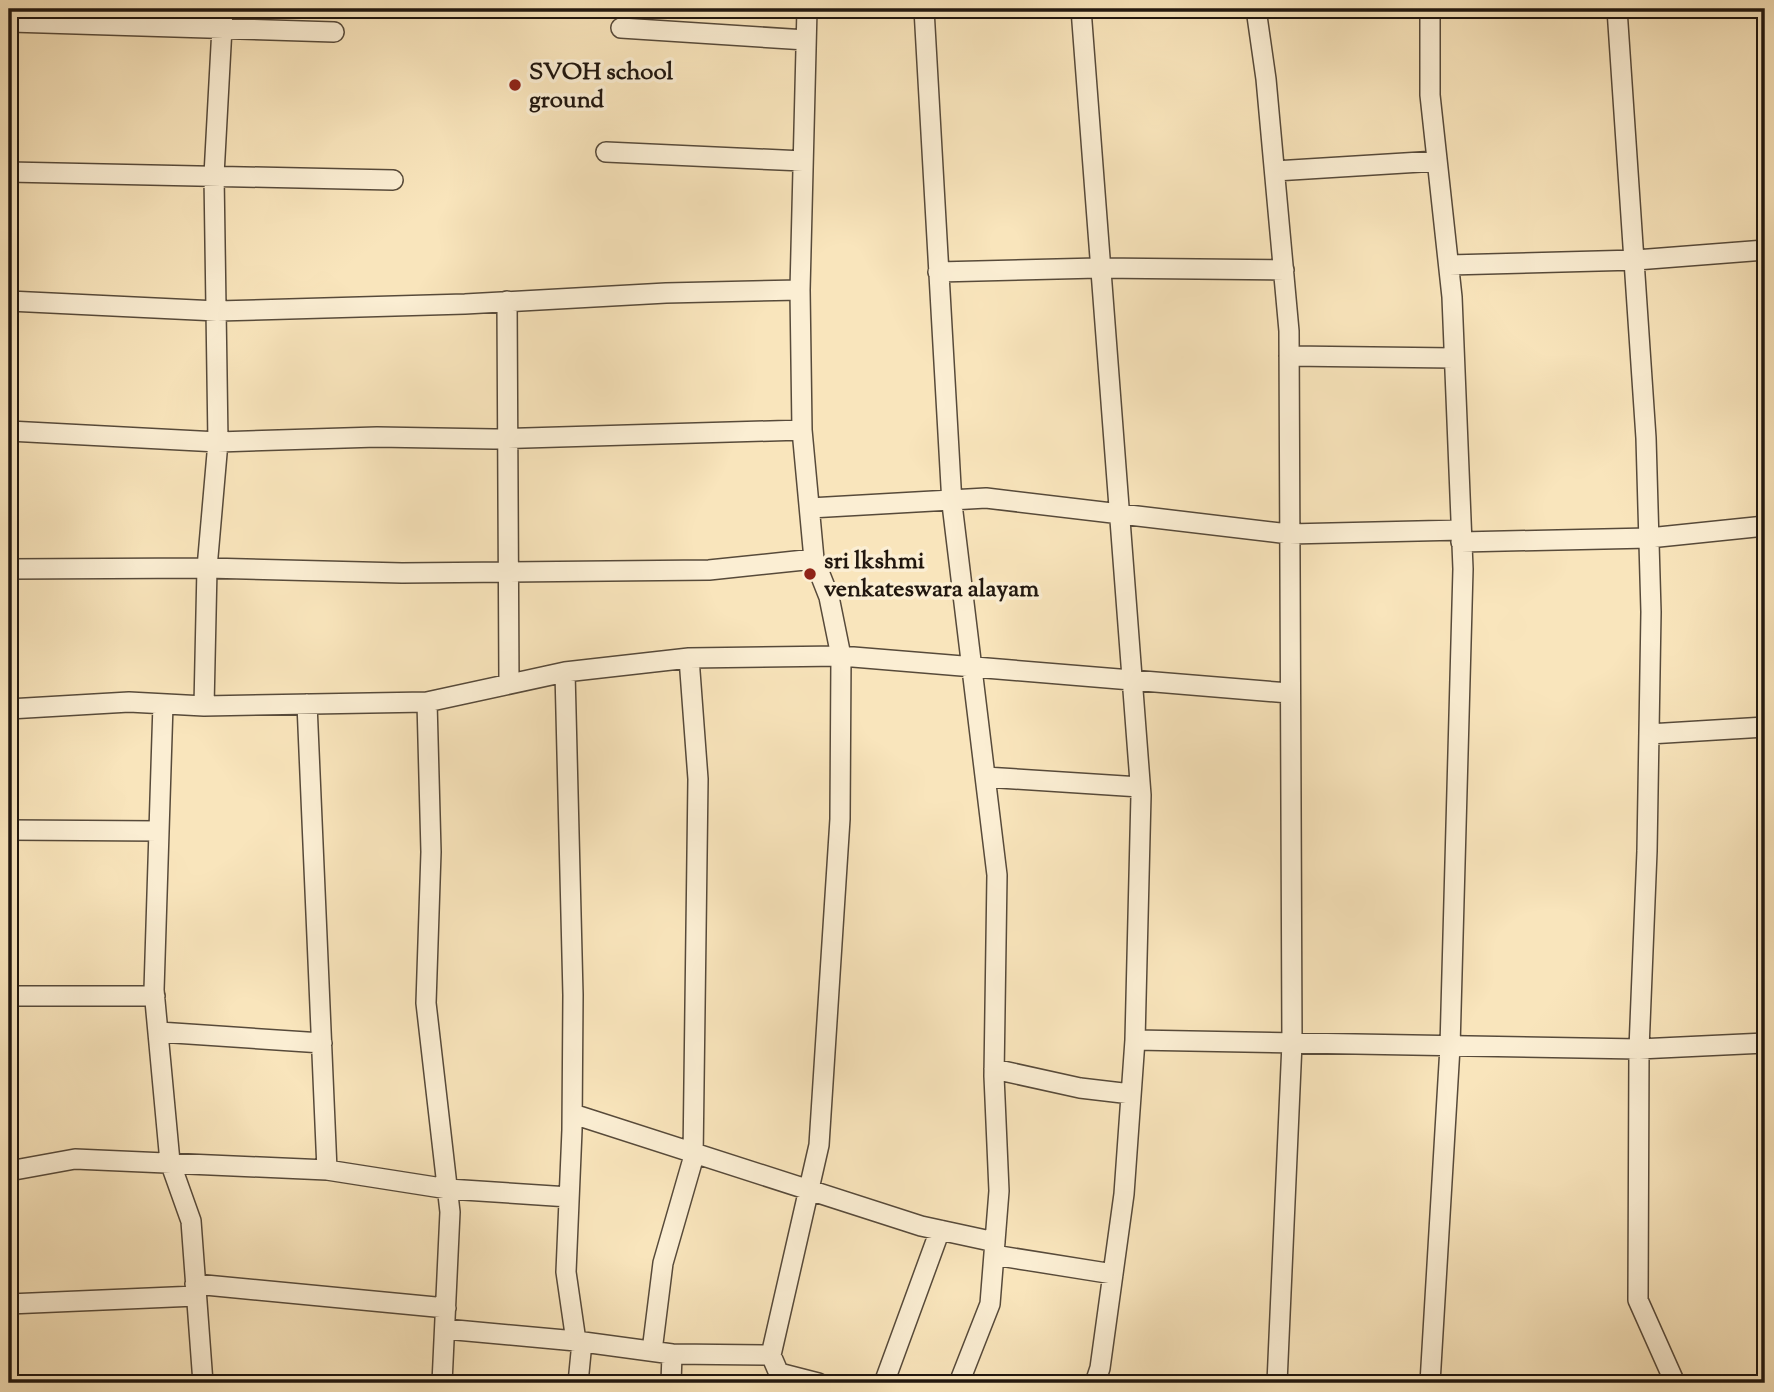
<svg xmlns="http://www.w3.org/2000/svg" width="1774" height="1392" viewBox="0 0 1774 1392" font-family="'Sorts Mill Goudy',serif">
	<style>
		.lines { fill: none; stroke-linecap: round; stroke-linejoin: round }
		.minor-casing { stroke: #574a3a; stroke-width: 22 }
		.minor { stroke: #fbeed3; stroke-width: 19 }
		.poi-dot { fill: #8f2418; stroke: #fbeed3; stroke-width: 2.5 }
		.labels { text-anchor: middle; stroke-width: 7; stroke-linejoin: round; paint-order: stroke }
		.poi-label { font-size: 24px; font-weight: bold; fill: #21170f; stroke: #fbeed3; text-anchor: start }
	</style>
	<rect width="100%" height="100%" fill="#f9e5bc"/>
	<filter id="stains"><feTurbulence type="fractalNoise" baseFrequency=".00286" numOctaves="4"/><feColorMatrix values="0 0 0 0 .2 0 0 0 0 .09 0 0 0 0 .02 0 0 0 .5 -.17"/></filter>
	<radialGradient id="worn" r=".72"><stop offset=".6" stop-color="#630" stop-opacity="0"/><stop offset="1" stop-color="#630" stop-opacity=".3"/></radialGradient>
	<g class="lines">
		<g class="minor-casing">
			<path id="minor" d="M 924,9 L 952,504 L 997,875 L 994,1076 L 999,1191 L 990,1304 L 959,1383
				M 1081,9 L 1141,795 L 1135,1040 L 1124,1194 L 1100,1368 L 1095,1383
				M 1256,9 L 1266,79 L 1289,331 L 1292,1043 L 1277,1383
				M 1617,9 L 1646,438 L 1651,612 L 1647,851 L 1639,1049 L 1638,1300 L 1675,1383
				M 11,22 L 334,32
				M 621,28 L 806,40
				M 606,152 L 803,161
				M 1275,171 L 1437,161
				M 9,172 L 393,180
				M 1449,265 L 1636,260 L 1765,250
				M 938,272 L 1098,268 L 1284,270
				M 9,301 L 217,311 L 465,304 L 666,293 L 800,290
				M 507,301 L 509,684
				M 1289,356 L 1454,358
				M 9,431 L 218,442 L 377,437 L 494,439 L 802,430
				M 810,508 L 986,498 L 1289,534 L 1461,530
				M 1461,542 L 1649,538 L 1765,526
				M 9,569 L 207,568 L 402,573 L 709,570 L 814,559
				M 565,672 L 573,995 L 572,1130 L 566,1272 L 576,1341
				M 427,702 L 431,852 L 426,1003 L 450,1212 L 442,1383
				M 163,704 L 154,990 L 170,1162 L 191,1221 L 203,1383
				M 204,706 L 207,568 L 218,442 L 214,175 L 223,9
				M 9,709 L 129,702 L 204,706 L 427,702 L 565,672 L 689,658 L 841,656 L 1289,693
				M 1649,734 L 1765,727
				M 985,777 L 1140,787
				M 9,830 L 159,831
				M 9,996 L 155,996
				M 159,1032 L 322,1043
				M 1135,1040 L 1639,1049 L 1765,1043
				M 994,1069 L 1080,1088 L 1131,1094
				M 573,1114 L 921,1226 L 995,1242
				M 327,1170 L 448,1189 L 569,1197
				M 9,1171 L 75,1159 L 327,1170 L 307,704
				M 994,1255 L 1113,1274
				M 195,1284 L 446,1308
				M 9,1304 L 196,1296
				M 445,1329 L 576,1341 L 672,1354
				M 652,1351 L 663,1263 L 693,1159 L 698,779 L 689,658
				M 779,1373 L 818,1383
				M 578,1383 L 582,1342
				M 671,1383 L 672,1354 L 771,1355
				M 783,1383 L 771,1355 L 819,1145 L 840,819 L 841,656 L 829,597 L 814,559 L 802,430 L 800,290 L 807,9
				M 884,1383 L 940,1230
				M 1430,1383 L 1450,1047 L 1463,569 L 1452,297 L 1430,95 L 1430,9"/>
		</g>
		<use href="#minor" class="minor"/>
	</g>
	<g class="poi-dot">
		<circle cx="515" cy="85" r="7"/>
		<circle cx="810" cy="574" r="7"/>
	</g>
	<g class="labels">
		<g class="poi-label">
			<text x="529" y="79">SVOH school<tspan x="529" dy="28">ground</tspan></text>
			<text x="824" y="568">sri lkshmi<tspan x="824" dy="28">venkateswara alayam</tspan></text>
		</g>
	</g>
	<rect width="1774" height="1392" fill="none" stroke="#f9e5bc" stroke-width="35"/>
	<rect x="10" y="10" width="1753" height="1371" fill="none" stroke="#21170f" stroke-width="3.5"/>
	<rect x="18" y="18" width="1739" height="1357" fill="none" stroke="#21170f" stroke-width="2"/>
	<rect width="100%" height="100%" filter="url(#stains)"/>
	<rect width="100%" height="100%" fill="url(#worn)"/>
</svg>
